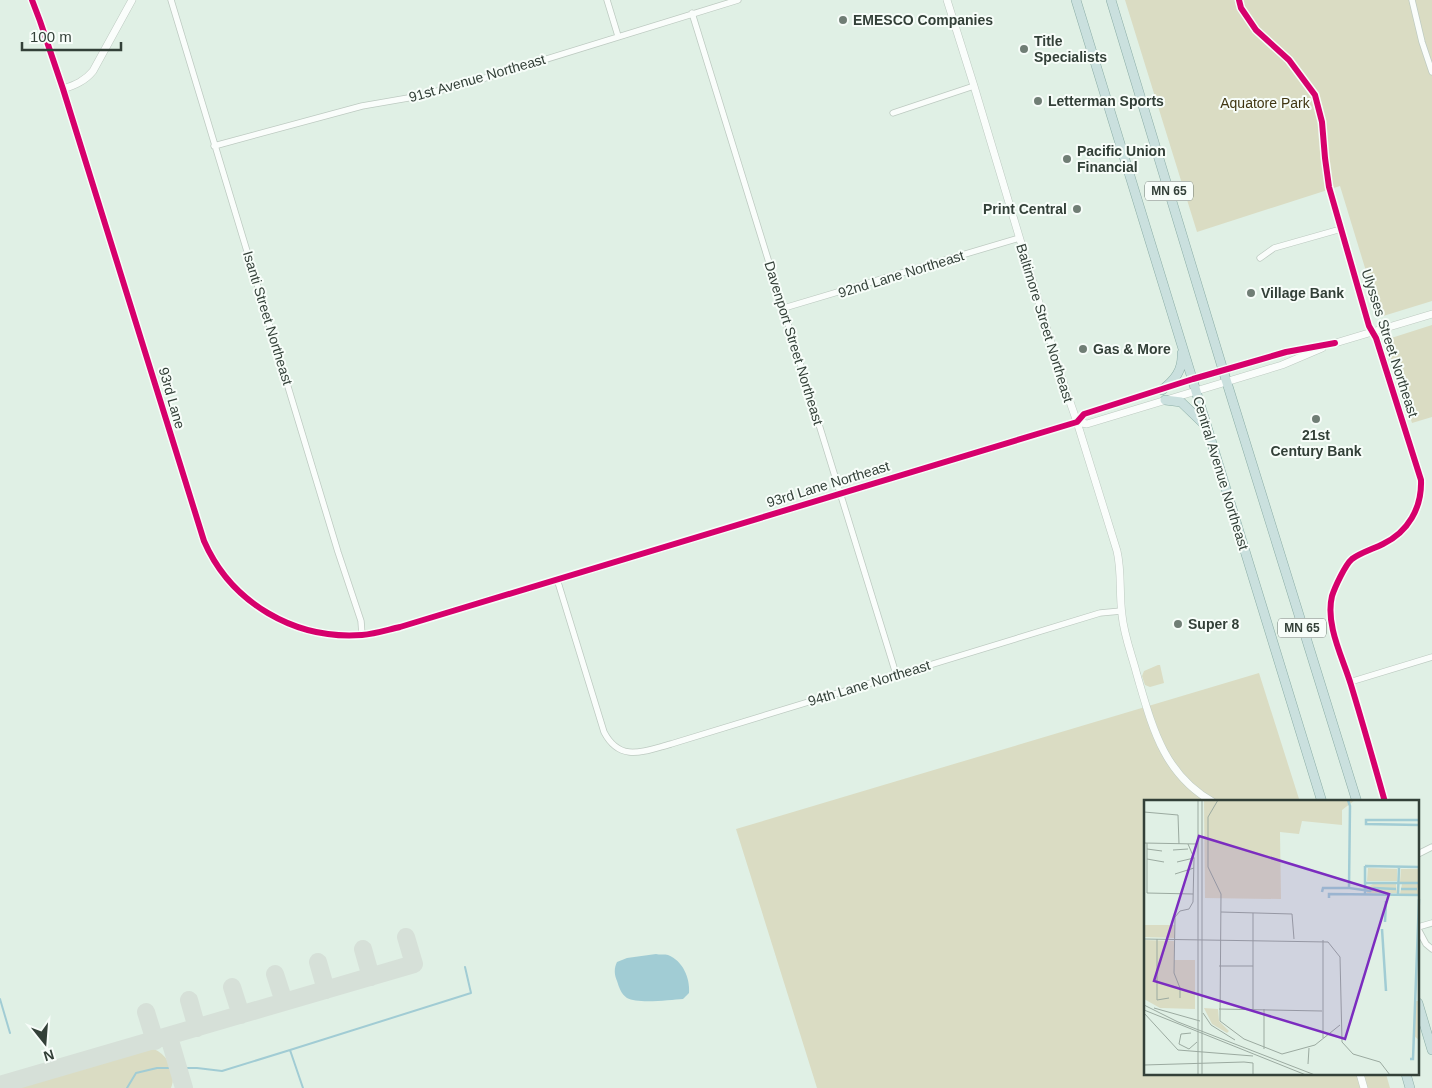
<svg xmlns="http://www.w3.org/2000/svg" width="1432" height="1088" viewBox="0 0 1432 1088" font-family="Arial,sans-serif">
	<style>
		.green { fill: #dadcc3 }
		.water { fill: #a1ccd4 }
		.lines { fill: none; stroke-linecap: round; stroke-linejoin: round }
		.stream { stroke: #a1ccd4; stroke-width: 2 }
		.taxiway { stroke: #d6e0d8; stroke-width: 18 }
		.minor-casing { stroke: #bdcac1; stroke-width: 7 }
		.tertiary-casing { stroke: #bdcac1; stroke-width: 8 }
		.trunk-casing { stroke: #8bada6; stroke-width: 10 }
		.minor { stroke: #fafdfb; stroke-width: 5.5 }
		.tertiary { stroke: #fafdfb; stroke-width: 7 }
		.trunk { stroke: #cae0de; stroke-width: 9 }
		.cycleway-casing { stroke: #f7fdf9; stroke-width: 9 }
		.cycleway { stroke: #d6006c; stroke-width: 6 }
		.poi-dot { fill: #707e75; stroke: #f7fdf9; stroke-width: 2 }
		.labels { text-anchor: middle; stroke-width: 4; stroke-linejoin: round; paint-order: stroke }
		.shield { fill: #f7fdf9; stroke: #6e7972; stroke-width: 1 }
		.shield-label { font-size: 12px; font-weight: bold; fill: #334038 }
		.poi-label { font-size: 14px; font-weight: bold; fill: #334038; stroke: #f7fdf9; text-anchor: start }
		.street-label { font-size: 14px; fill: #334038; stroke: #f7fdf9 }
		.park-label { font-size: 14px; fill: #403612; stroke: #f7fdf9 }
		.inset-river { fill: none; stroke: #a1ccd4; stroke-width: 2.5 }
		.inset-road { fill: none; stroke: #9baaa0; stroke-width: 1 }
		.view { fill: #7b2cbf; fill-opacity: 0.15; stroke: #7b2cbf; stroke-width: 2.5 }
		.inset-edge { fill: none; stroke: #334038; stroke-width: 2.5 }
	</style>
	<rect width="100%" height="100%" fill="#e0f0e5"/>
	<path class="green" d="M 1125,0 L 1432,0 L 1432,301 L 1380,317 L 1340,186 L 1197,232 Z
		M 1432,325 L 1432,417 L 1412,423 L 1385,340 Z
		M 1158,665 L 1160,665 L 1164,683 L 1150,687 L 1145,685 L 1142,676 L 1144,671 Z
		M 1259,673 L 1300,802 L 1146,802 L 1146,1074 L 1386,1074 L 1390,1088 L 817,1088 L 736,829 Z
		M 154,1049 C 169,1056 177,1073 171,1088 L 15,1088 L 147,1050 Z"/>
	<path class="water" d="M 656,954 C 659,955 665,954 668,955 C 683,961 690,978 689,993 L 683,999 C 670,1000 637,1004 627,998 C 621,994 619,987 617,981 C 614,974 614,968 617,962 L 627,958 Z"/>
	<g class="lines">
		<path class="stream" d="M 0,999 L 10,1033
			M 290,1050 L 471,993 L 465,967
			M 127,1088 L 136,1073 L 157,1068 L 197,1068 L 222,1071 L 290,1050 L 303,1088"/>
		<path class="taxiway" d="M 363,949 L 371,977
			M 318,962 L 326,990
			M 275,974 L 284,1002
			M 232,987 L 241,1015
			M 189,1000 L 197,1028
			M 146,1012 L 155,1041
			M 169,1037 L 184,1088
			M 0,1085 L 414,964 L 406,937"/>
		<g class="minor-casing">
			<path id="minor" d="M 171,0 L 338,552 L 361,621 L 362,635
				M 607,0 L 618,36
				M 1239,0 L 1241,8 L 1256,30 L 1289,60 L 1315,95 L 1322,122 L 1325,158 L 1329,187 L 1369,326 L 1376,338 L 1421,480 C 1422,508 1408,532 1383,544 C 1373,549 1360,553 1352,559 C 1345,565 1335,587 1332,596 C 1325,625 1343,658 1351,685 C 1363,724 1374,763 1385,802
				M 1412,0 L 1422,42 L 1432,72
				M 692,13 L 896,674
				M 893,113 L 974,86
				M 214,146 L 362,106 L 414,97 L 469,83 L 738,0
				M 1260,258 L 1274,248 L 1341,229
				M 784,308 L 1019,238
				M 557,579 L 604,732 C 620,763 644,751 671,744 L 1100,613 L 1121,611
				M 1350,682 L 1432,657
				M 1418,854 L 1432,847
				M 1418,927 L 1432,923
				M 1418,929 L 1426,944 L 1432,949"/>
		</g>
		<g class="tertiary-casing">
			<path id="tertiary" d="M 32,0 L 40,21 L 63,89 L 204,541 C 231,603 295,640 362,635 C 375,634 387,630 400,627 L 1077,422 L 1084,414 L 1193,379 L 1286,352 L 1335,343
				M 947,0 L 974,86 L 1060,373 L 1077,422 L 1117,551 C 1122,572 1119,594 1122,615 C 1124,636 1132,655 1137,675 C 1152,726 1163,774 1213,802
				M 63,89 C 75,85 85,81 93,71 L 132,0
				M 1332,344 L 1432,314
				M 1077,422 L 1087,424 L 1282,365 L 1322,348
				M 1360,1074 L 1364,1088"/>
		</g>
		<g class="trunk-casing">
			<path id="trunk" d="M 1076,0 L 1322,802
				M 1111,0 L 1223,370 L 1357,802
				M 1162,390 C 1175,380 1183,370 1182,353
				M 1165,400 L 1181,402 L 1205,425
				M 1418,1003 L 1432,1050
				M 1406,1074 L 1410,1088"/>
		</g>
		<use href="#minor" class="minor"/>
		<use href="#tertiary" class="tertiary"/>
		<use href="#trunk" class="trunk"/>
		<g class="cycleway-casing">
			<path id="cycleway" d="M 32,0 L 40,21 L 63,89 L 204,541 C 231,603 295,640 362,635 C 375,634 387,630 400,627 L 1077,422 L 1084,414 L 1193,379 L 1286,352 L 1335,343
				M 1239,0 L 1241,8 L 1256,30 L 1289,60 L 1315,95 L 1322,122 L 1325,158 L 1329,187 L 1369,326 L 1376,338 L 1421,480 C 1422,508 1408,532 1383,544 C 1373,549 1360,553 1352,559 C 1345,565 1335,587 1332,596 C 1325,625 1343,658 1351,685 C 1363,724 1374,763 1385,802"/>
		</g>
		<use href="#cycleway" class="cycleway"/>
	</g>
	<g class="poi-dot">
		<circle cx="843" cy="20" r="5"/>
		<circle cx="1024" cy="49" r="5"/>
		<circle cx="1038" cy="101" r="5"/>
		<circle cx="1067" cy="159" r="5"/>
		<circle cx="1077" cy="209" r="5"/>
		<circle cx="1251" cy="293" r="5"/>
		<circle cx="1083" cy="349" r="5"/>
		<circle cx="1316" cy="419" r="5"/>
		<circle cx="1178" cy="624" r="5"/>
	</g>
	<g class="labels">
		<g class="shield">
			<rect x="1145" y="181.5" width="48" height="19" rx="4"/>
			<rect x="1278" y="618.5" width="48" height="19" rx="4"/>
		</g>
		<g class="shield-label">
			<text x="1169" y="195">MN 65</text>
			<text x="1302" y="632">MN 65</text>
		</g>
		<g class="poi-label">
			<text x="853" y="25">EMESCO Companies</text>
			<text x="1034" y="46">Title<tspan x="1034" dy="16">Specialists</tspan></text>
			<text x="1048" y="106">Letterman Sports</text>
			<text x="1077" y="156">Pacific Union<tspan x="1077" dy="16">Financial</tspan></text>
			<text x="1067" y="214" text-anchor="end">Print Central</text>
			<text x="1261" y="298">Village Bank</text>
			<text x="1093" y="354">Gas &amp; More</text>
			<text x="1316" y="440" text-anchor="middle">21st<tspan x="1316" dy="16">Century Bank</tspan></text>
			<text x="1188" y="629">Super 8</text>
		</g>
		<g class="street-label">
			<text transform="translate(477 78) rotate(-16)" y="5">91st Avenue Northeast</text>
			<text transform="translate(901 274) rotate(-17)" y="5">92nd Lane Northeast</text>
			<text transform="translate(268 318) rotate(73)" y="5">Isanti Street Northeast</text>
			<text transform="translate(1045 323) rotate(73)" y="5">Baltimore Street Northeast</text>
			<text transform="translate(794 343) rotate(73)" y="5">Davenport Street Northeast</text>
			<text transform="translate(1390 343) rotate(72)" y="5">Ulysses Street Northeast</text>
			<text transform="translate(172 398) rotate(74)" y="5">93rd Lane</text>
			<text transform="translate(1221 473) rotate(73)" y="5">Central Avenue Northeast</text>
			<text transform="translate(828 484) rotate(-17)" y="5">93rd Lane Northeast</text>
			<text transform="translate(869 683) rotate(-17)" y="5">94th Lane Northeast</text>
		</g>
		<g class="park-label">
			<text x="1265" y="108">Aquatore Park</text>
		</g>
	</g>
	<g transform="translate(1144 800)">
		<rect width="275" height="275" fill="#e0f0e5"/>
		<path d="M 60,0 L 211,0 L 198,10 L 198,25 L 158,21 L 155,34 L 136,32 L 137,99 L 61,98 ZM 224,68 L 253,69 L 253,81 L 223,81 ZM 257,69 L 275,69 L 275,82 L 256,82 ZM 229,84 L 252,84 L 253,93 L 223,93 L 222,88 ZM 258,84 L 275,84 L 275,94 L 256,94 ZM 0,125 L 30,125 L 31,138 L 0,137 ZM 0,140 L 30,141 L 30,160 L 51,160 L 51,209 L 16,208 L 0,199 ZM 271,201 L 275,201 L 275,240 L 270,236 ZM 60,208 L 74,209 L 75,221 L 85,231 L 83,233 L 68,224 Z" fill="#dadcc3"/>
		<path class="inset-river" d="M 204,0 L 206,6 L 205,88 L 226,91 L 230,88 L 252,89M 275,20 L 222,20 L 222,24 L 275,25M 221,66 L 275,67M 221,83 L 275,83M 257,89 L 273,89M 178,92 L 179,88 L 204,88M 221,94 L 221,66M 254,95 L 255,67M 185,98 L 185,94 L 275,95M 241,122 L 242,101M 238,129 L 242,191M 266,259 L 269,259 L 275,99"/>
		<path class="inset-road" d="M 54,0 L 54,275M 58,0 L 58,275M 74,0 L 64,17 L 64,67 L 77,94 L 76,221 L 100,239 L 138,254 L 171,245 L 196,225M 0,12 L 34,15 L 35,44M 0,43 L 53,44M 3,43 L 3,93 L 49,94M 3,49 L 18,51M 29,50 L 44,49M 3,59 L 20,62M 33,62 L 50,58M 31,74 L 50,68M 77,112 L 148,114 L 150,139M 109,113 L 109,209M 0,139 L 184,142 L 196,157 L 198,242 L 209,254 L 236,262 L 246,275M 13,139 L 13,200 L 25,198M 179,140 L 179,238M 75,166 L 109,166M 36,198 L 36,188 L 30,173 L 31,117 L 36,111 L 45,109 L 49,102 L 50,58 L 44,44M 0,205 L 34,222 L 171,275M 10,208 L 56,221M 75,209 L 178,211M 0,210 L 162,275M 0,213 L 34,250 L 109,256M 59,213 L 67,225 L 91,240M 47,233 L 37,234 L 35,244 L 45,249 L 53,242M 120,249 L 120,209M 164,264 L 165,248M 0,265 L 100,262 L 109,263 L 109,275"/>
		<path class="view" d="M 55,36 L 245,94 L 201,239 L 10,181 Z"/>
		<rect width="275" height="275" class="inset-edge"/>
	</g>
	<g transform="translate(45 1043) rotate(163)" stroke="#f7fdf9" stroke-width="4" paint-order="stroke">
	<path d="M0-4L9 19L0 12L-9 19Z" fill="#334038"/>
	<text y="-8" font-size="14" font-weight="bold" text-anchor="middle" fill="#334038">N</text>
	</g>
	<path d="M22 42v8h99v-8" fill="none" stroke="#334038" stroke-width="2.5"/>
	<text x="30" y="42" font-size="15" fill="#334038" stroke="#f7fdf9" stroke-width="4" paint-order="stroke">100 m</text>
</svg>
